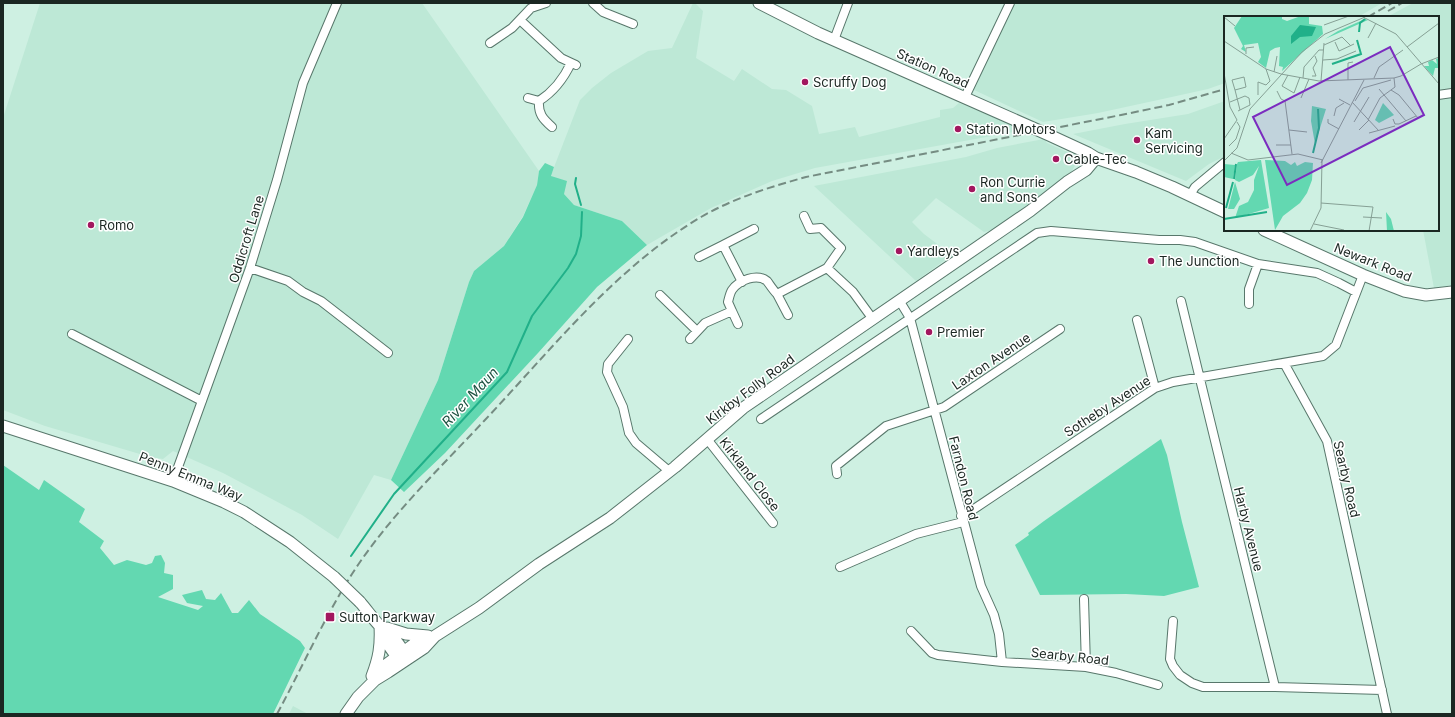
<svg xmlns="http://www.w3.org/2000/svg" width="1455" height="717" viewBox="0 0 1455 717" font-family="Inter,sans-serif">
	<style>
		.built { fill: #bde8d6 }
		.green { fill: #63d8b1 }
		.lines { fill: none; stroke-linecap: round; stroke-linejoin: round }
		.stream { stroke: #21b089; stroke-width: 2 }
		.street-casing { stroke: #58776b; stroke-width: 10 }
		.secondary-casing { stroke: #58776b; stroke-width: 13 }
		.street { stroke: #fff; stroke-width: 8 }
		.secondary { stroke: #fff; stroke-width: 11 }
		.rail { stroke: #758c82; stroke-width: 2; stroke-dasharray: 8 4; stroke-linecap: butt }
		.secondary-bridge-casing { stroke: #58776b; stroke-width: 13; stroke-linecap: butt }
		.secondary-bridge { stroke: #fff; stroke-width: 11 }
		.poi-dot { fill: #a2175f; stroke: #fff; stroke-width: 1.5 }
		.labels { text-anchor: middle; stroke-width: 3; stroke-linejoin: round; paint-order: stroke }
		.street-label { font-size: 13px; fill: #1b2722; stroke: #fff }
		.poi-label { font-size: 13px; fill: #1b2722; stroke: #fff; text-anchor: start }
		.water-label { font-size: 14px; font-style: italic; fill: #1d5241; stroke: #fff }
		.inset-river { fill: none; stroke: #21b089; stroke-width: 2 }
		.inset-road { fill: none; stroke: #86a095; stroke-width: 1 }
		.view { fill: #7b2cbf; fill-opacity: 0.15; stroke: #7b2cbf; stroke-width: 2 }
		.inset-edge { fill: none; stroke: #1b2722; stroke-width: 2 }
	</style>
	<rect width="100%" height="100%" fill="#cef0e2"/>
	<path class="built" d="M 40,3 L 422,3 L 539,171 L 537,185 L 523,216 L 504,246 L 474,271 L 469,282 L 438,380 L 391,480 L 374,475 L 338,539 L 302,515 L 223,473 L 173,451 L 163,459 L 150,457 L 45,426 L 3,410 L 3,118 Z
		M 693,3 L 695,3 L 703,11 L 696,58 L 734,81 L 742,69 L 772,89 L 786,90 L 812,106 L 819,134 L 855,127 L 859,137 L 940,117 L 940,110 L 953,108 L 959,103 L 1025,130 L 815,168 L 772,181 L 711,208 L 647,245 L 622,221 L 574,205 L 564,194 L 551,175 L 580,100 L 592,88 L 611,73 L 648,51 L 672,48 Z
		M 1015,3 L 1382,3 L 1358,17 L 1225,17 L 1225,83 L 1208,89 L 1158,100 L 1098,113 L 1043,122 L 972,89 Z
		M 1413,3 L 1452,3 L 1452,285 L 1434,288 L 1423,230 L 1438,230 L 1438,17 L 1387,17 Z
		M 1225,101 L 1225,156 L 1209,164 L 1186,181 L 1073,134 L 1125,124 L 1188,114 Z
		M 1044,139 L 1047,143 L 1074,155 L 1080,155 L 1077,162 L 1069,176 L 1045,195 L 996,229 L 984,232 L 936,198 L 912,222 L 924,234 L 952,255 L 916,281 L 814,186 L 966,157 L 997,148 Z
		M 293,706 L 308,714 L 289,714 Z"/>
	<path class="green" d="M 545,163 L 554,167 L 551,176 L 567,181 L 564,194 L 574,205 L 622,221 L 647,245 L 597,287 L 538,353 L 445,453 L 404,492 L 391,480 L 438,380 L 469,282 L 474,271 L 504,246 L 523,217 L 537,185 L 539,171 Z
		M 1161,439 L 1167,455 L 1182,522 L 1199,587 L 1164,596 L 1126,594 L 1040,595 L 1015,545 L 1029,535 L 1028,533 L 1044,521 Z
		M 3,465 L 39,490 L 44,480 L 85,509 L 79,522 L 104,541 L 100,548 L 114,565 L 127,560 L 146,565 L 152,563 L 155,556 L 161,555 L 165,563 L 164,573 L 173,575 L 173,589 L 158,597 L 198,610 L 203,606 L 187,603 L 182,595 L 202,590 L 206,599 L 215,600 L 221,593 L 232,613 L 238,613 L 249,600 L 260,614 L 300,641 L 305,648 L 273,714 L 3,714 Z"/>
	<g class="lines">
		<path class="stream" d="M 576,178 L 575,184 L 581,205
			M 351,556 L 394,494 L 507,372 L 532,316 L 568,268 L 576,254 L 581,236 L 582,212"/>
		<g class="street-casing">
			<path id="street" d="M 593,3 L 603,12 L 633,24
				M 520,20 L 561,58 L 576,65
				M 834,40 L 848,3
				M 490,43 L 512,28 L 531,8 L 546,3
				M 1438,95 L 1452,93
				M 965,97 L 1010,3
				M 528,98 L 539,101
				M 552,127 C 543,119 538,114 539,101 C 553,92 564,78 571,63
				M 1190,195 L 1195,187 L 1225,162
				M 804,216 L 810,229 L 821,228 L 841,248 L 827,268 L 853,292 L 872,318
				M 699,257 L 723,245
				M 250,268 L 288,281 L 303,292 L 321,301 L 388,353
				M 742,282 L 723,245 L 754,229
				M 777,294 L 788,315
				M 660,295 L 697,331
				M 899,300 L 910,318 L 981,586 L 994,615 L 999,634 L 1002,662
				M 1181,301 L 1275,687
				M 1249,304 L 1249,289 L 1258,264
				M 732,311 L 738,324
				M 1137,320 L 1155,388
				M 72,334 L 202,401
				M 628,339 L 608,364 L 607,372 L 623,407 L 629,433 L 636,443 L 669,471
				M 690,339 L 705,323 L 732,311 L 728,302 C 729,298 730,293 732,290 C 739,280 757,273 767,281 C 770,285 773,290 777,294 L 827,268
				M 1284,363 L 1327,441 L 1387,714
				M 761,419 L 1037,233 L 1051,231 L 1159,240 L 1180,240 L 1195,242 L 1258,264 L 1317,273 L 1339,283 L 1356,292
				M 707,439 L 773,523
				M 837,474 L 836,466 L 886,426 L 944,407 L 1060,329
				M 173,481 L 250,268 L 277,180 L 303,83 L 337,3
				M 961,516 L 968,513 L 1155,388 L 1173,382 L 1323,356 L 1336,345 L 1363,275
				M 840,567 L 916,534 L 963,522
				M 1084,599 L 1086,667
				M 1173,621 L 1170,659 L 1173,666 L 1180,675 L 1192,683 L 1203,687 L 1275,687 L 1382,690
				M 911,631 L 932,653 L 938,655 L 1002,662 L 1086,667 L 1116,673 L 1158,685"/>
		</g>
		<g class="secondary-casing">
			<path id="secondary" d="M 759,3 L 818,33 L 1049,135 L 1088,153 L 1096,158 L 1136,172 L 1172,187 L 1225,212
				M 1264,230 L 1363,275 L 1404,291 L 1426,295 L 1452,292
				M 3,426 L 173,481 L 224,502 L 244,512 L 290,542 L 334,577
				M 360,602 C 367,610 373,619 380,626 C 390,636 402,643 405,658
				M 387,628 L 406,634 L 428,636
				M 383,632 C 387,643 392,654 403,660
				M 372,676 C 379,658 381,646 380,626
				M 375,680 L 388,672 L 424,648 L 435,636 L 479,608 L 539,564 L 610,518 L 675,467 L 743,408 L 1030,211 L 1067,182 L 1086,170 L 1096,158
				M 346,714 L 358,697 L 375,680 L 383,667 L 417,642 L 433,637"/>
		</g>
		<use href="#street" class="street"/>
		<use href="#secondary" class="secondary"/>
		<path class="rail" d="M 1388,11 L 1402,3
			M 1368,17 L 1392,3
			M 277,714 C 302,668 324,618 352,574 C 388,518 438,470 484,421 C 552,349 615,268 701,217 C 734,198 770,187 806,177 L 1121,115 L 1169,105 L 1225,89"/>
		<g class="secondary-bridge-casing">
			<path id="secondary-bridge" d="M 334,577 L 360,602"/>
		</g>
		<use href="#secondary-bridge" class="secondary-bridge"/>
	</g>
	<g class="poi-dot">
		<circle cx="805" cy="82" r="4"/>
		<circle cx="958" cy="129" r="4"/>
		<circle cx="1137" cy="140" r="4"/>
		<circle cx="1056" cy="159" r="4"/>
		<circle cx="972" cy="189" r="4"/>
		<circle cx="91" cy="225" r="4"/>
		<circle cx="899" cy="251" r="4"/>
		<circle cx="1151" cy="261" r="4"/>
		<circle cx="929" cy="332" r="4"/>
		<rect x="325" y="612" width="10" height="10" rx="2"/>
	</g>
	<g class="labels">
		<g class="street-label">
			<text transform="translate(933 68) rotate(24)" y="5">Station Road</text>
			<text transform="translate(246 239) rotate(-73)" y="5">Oddicroft Lane</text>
			<text transform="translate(1373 262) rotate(22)" y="5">Newark Road</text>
			<text transform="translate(991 361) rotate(-34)" y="5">Laxton Avenue</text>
			<text transform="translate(750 389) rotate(-37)" y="5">Kirkby Folly Road</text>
			<text transform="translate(1107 406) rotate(-33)" y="5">Sotheby Avenue</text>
			<text transform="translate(750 474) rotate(52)" y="5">Kirkland Close</text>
			<text transform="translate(191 476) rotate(22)" y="5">Penny Emma Way</text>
			<text transform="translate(964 478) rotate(76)" y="5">Farndon Road</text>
			<text transform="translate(1347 479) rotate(77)" y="5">Searby Road</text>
			<text transform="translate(1249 529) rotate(76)" y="5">Harby Avenue</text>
			<text transform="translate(1070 656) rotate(6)" y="5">Searby Road</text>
		</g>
		<g class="poi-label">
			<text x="813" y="87">Scruffy Dog</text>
			<text x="966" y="134">Station Motors</text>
			<text x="1145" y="138">Kam<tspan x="1145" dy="15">Servicing</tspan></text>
			<text x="1064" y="164">Cable-Tec</text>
			<text x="980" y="187">Ron Currie<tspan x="980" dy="15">and Sons</tspan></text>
			<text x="99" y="230">Romo</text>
			<text x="907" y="256">Yardleys</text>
			<text x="1159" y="266">The Junction</text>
			<text x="937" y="337">Premier</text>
			<text x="339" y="622">Sutton Parkway</text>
		</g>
		<g class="water-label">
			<text transform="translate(470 397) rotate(-47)" y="5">River Maun</text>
		</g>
	</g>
	<g transform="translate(1224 16)">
		<rect width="215" height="215" fill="#cef0e2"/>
		<path d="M 18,0 L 58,0 L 58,3 L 63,5 L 77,0 L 85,1 L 85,8 L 98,10 L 99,18 L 58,55 L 59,51 L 55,50 L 56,31 L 51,32 L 46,35 L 42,52 L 34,46 L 37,41 L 34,27 L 20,29 L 22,36 L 17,33 L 19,30 L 10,12 ZM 141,3 L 144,4 L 101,23 L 114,15 ZM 215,42 L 215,52 L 211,52 L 209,60 L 200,50 L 205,50 L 204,46 L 208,44 L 213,48 L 212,43 ZM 159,87 L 170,99 L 155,107 L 151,104 ZM 88,90 L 102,93 L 91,128 L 87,105 ZM 37,144 L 45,192 L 11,202 L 15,190 L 24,186 L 30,174 L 30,164 L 35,150 L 29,159 L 15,166 L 11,164 L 13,148 L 14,146 ZM 41,144 L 61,145 L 67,149 L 71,146 L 73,150 L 81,146 L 89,147 L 88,164 L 83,177 L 76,187 L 59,200 L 51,214 ZM 0,148 L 11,149 L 9,163 L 0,161 ZM 11,166 L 16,183 L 10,193 L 4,193 ZM 162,196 L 167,203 L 170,215 L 163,215 Z" fill="#63d8b1"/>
		<path d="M 76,9 L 92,11 L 88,20 L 76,21 L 67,28 L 67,20 Z" fill="#21b089"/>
		<path class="inset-river" d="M 135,16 L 136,7 L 141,3M 108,48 L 137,38 L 133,24M 89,137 L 95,112 L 94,93M 10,163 L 12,148M 2,192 L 9,166M 0,203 L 43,196"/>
		<path class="inset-road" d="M 0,1 L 11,10M 139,1 L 172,18 L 215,68M 100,9 L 125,0M 144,22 L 152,7M 0,25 L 42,53 L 57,58M 111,26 L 115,35 L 130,28M 100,29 L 118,21 L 127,30M 183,31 L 215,7M 22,38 L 22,32 L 30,31M 99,44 L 113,43 L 132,35M 197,48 L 215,41M 50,56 L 53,40M 0,57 L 6,91 L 13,104 L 0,123M 57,58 L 95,65 L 170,62 L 177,60 L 197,48M 64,59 L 58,70 L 70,77 L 76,61M 88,60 L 92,60 L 89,52 L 93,45 L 91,40M 79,62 L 80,51 L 95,34 L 99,34M 150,62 L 155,51 L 179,34M 124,64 L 124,47 L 129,46M 97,65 L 100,27M 155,73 L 182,105M 11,74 L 8,64 L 20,61 L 22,71 L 11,74 L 16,94M 167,74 L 175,79 L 194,102M 53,75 L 57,83 L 61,85 L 68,138M 34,79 L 34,66 L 42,69 L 46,65 L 42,53M 77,82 L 85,63M 115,83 L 126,89M 131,85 L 139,72 L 167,64M 6,86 L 21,80 L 25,82 L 26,89 L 14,95M 128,86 L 155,115M 110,100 L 112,92 L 120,87M 104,103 L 104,107 L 115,113M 169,103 L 171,108 L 175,108 L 192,100M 144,104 L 156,82 L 171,71 L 170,62M 130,106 L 145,81M 65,114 L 83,116M 135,114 L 145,104M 145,117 L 171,110M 52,129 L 67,129M 5,130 L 12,123 L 16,111 L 13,106M 7,137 L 24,144 L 74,138 L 99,144M 0,145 L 13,132 L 26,93 L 78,36 L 101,18 L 141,1M 97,147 L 140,64M 97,187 L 149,191 L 145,215M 139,201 L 158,202M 90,208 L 120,214M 86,215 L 97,192 L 98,144"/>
		<path class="view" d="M 166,31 L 200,99 L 63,169 L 29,101 Z"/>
		<rect width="215" height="215" class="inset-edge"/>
	</g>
	<rect width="1455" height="717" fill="none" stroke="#1b2722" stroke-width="8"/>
</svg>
